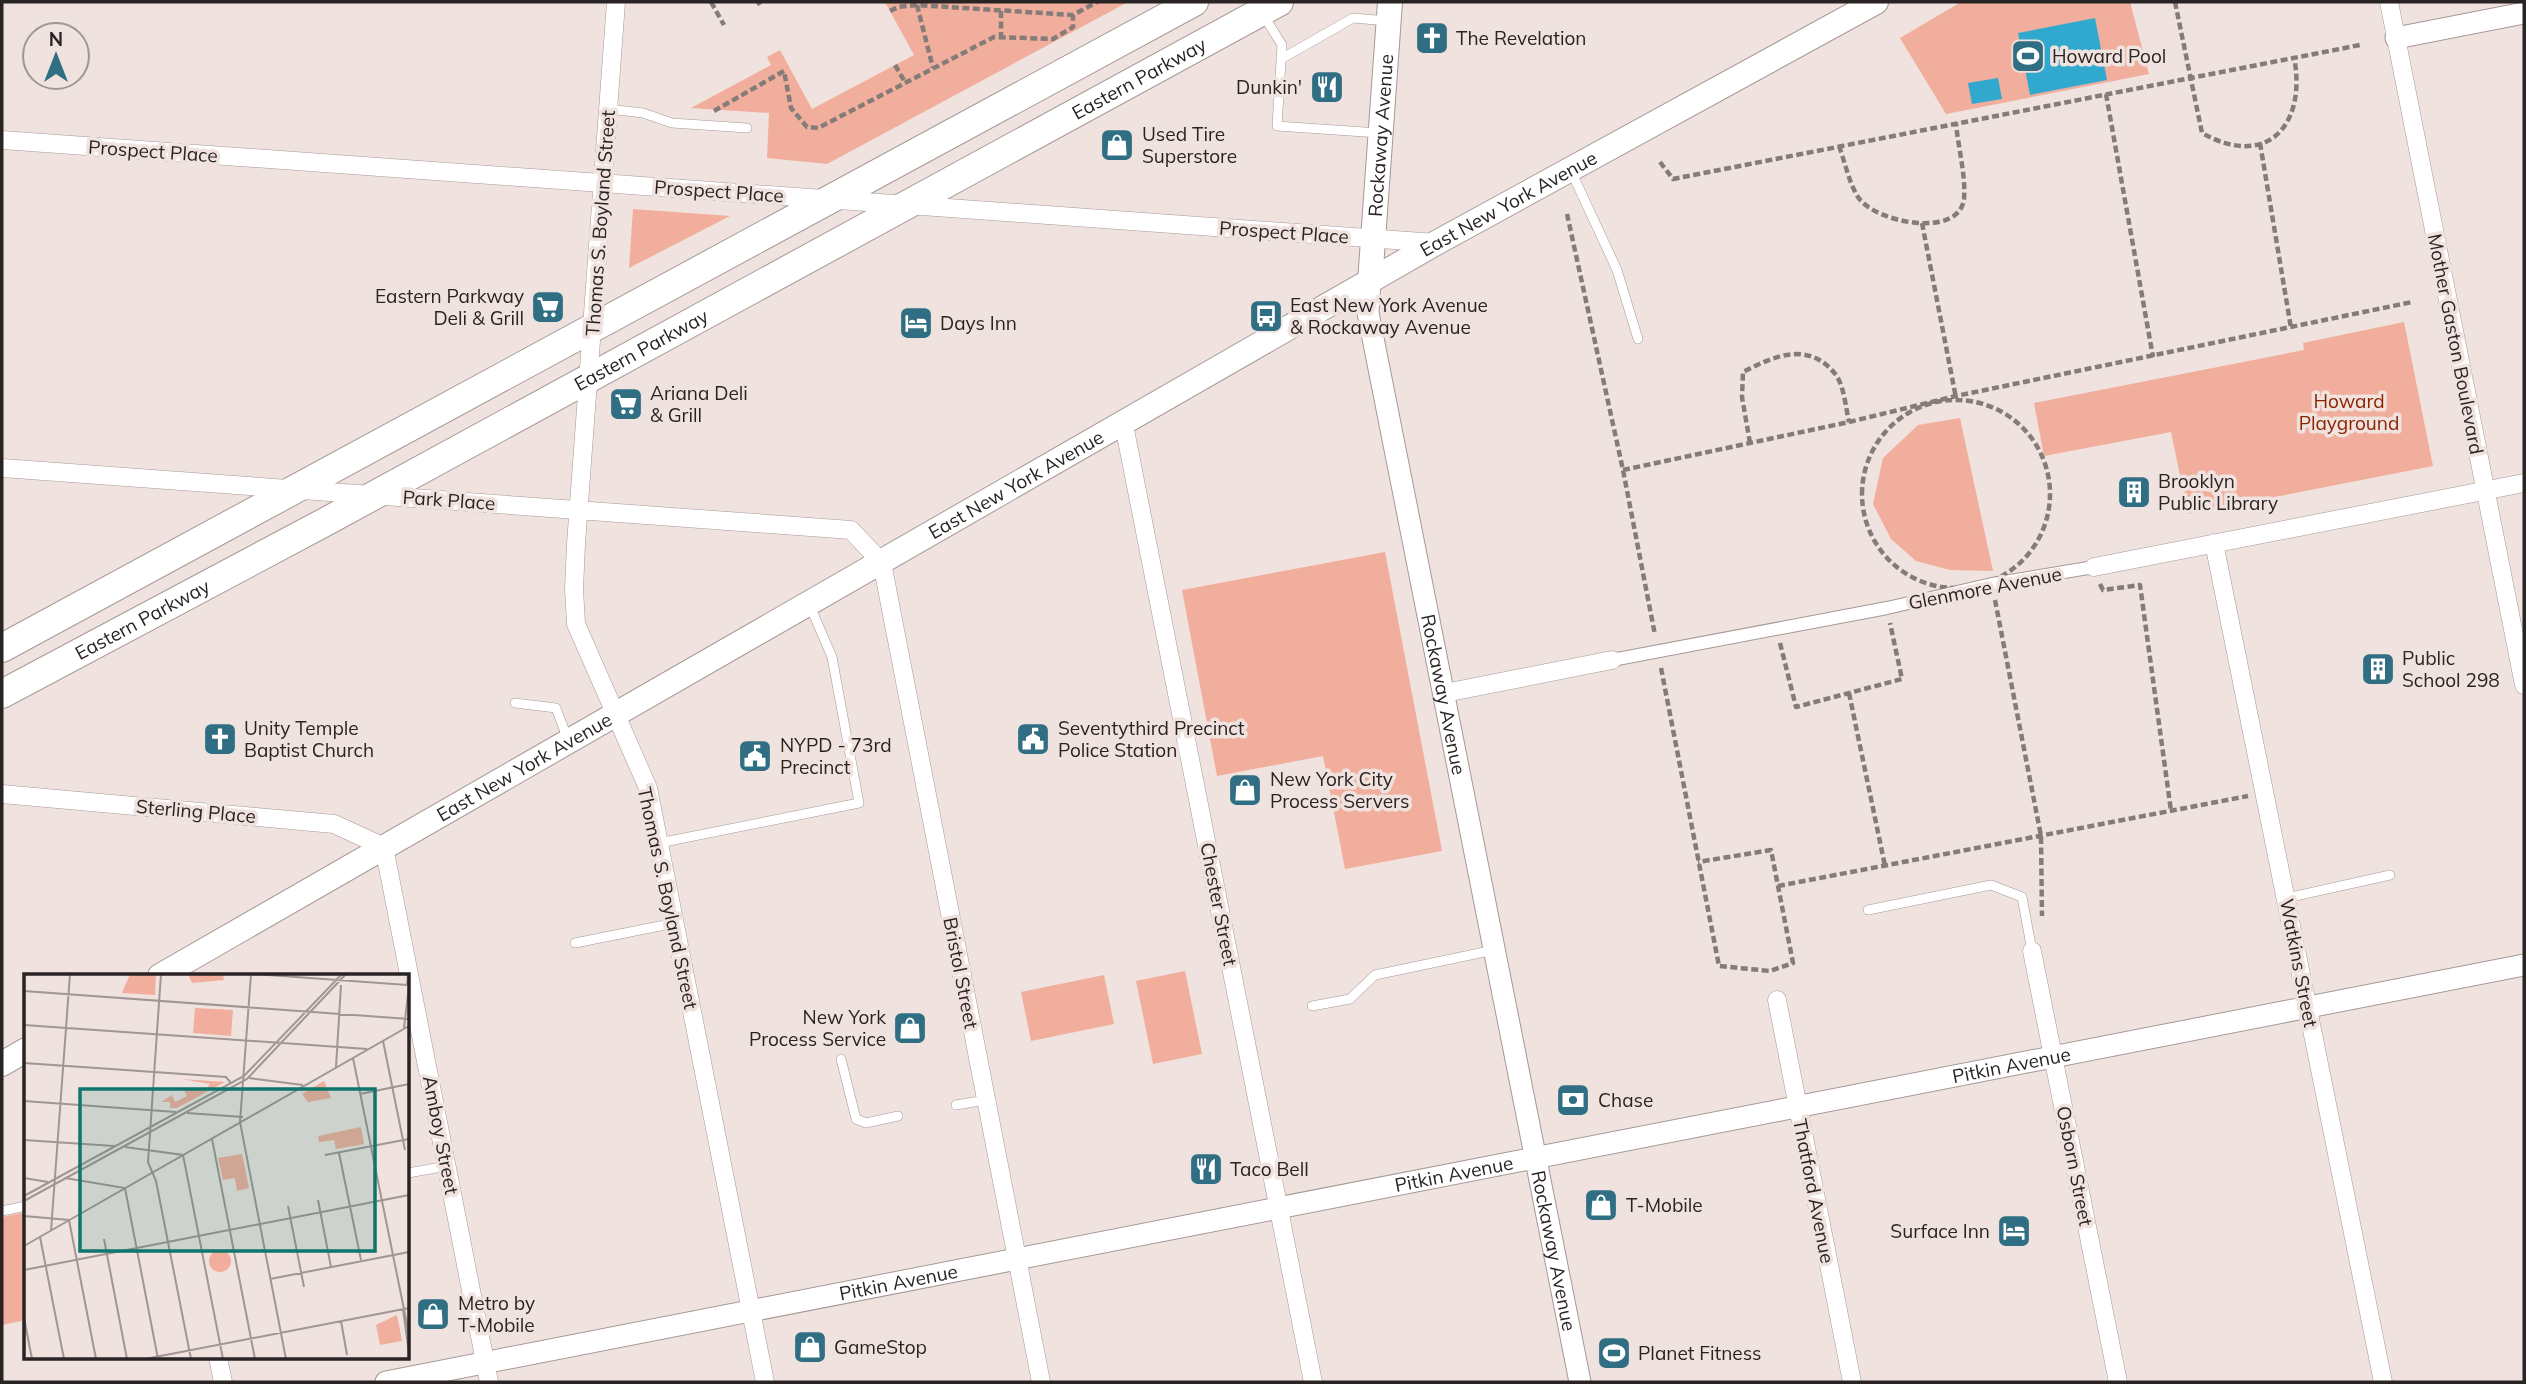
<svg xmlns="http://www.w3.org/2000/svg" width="2526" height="1384" viewBox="0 0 2526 1384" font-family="Mulish,sans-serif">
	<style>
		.green { fill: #f1ae9c }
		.water { fill: #31a9ce }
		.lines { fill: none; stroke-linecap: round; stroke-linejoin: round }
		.service-casing { stroke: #a69996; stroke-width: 10 }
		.pedestrian-casing { stroke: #a69996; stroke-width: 14 }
		.minor-casing { stroke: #a69996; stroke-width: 19 }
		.tertiary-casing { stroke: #a69996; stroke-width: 23 }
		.secondary-casing { stroke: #a69996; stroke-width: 26 }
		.primary-casing { stroke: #a69996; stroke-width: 30 }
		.path { stroke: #857c7a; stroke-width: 4.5; stroke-dasharray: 7 3.5; stroke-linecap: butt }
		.service { stroke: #fff; stroke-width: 9 }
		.pedestrian { stroke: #fff; stroke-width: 12 }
		.minor { stroke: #fff; stroke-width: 18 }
		.tertiary { stroke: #fff; stroke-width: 21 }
		.secondary { stroke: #fff; stroke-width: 24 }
		.primary { stroke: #fff; stroke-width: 28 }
		.labels { text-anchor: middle; stroke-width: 7; stroke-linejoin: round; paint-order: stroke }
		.poi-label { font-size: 19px; fill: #292423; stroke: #f0e2de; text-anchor: start }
		.street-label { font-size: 19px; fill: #292423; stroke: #f0e2de }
		.park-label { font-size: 19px; fill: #8c2402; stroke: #f0e2de }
		.inset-road { fill: none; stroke: #a09693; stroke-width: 2 }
		.view { fill: #0f766e; fill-opacity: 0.15; stroke: #0f766e; stroke-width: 3.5 }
		.inset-edge { fill: none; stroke: #292423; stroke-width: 3.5 }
	</style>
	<rect width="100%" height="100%" fill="#f0e2de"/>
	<path class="green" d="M 885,2 L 1128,2 L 827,164 L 767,158 L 769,113 L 691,108 L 771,65 L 767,57 L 780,50 L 812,109 L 914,55 Z
		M 1961,2 L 2130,2 L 2149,74 L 1946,114 L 1900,38 Z
		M 633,209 L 730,216 L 629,268 Z
		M 2404,322 L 2433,466 L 2188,514 L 2171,432 L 2044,456 L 2034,403 L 2304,350 L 2303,343 Z
		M 1960,418 L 1993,571 L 1950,570 L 1916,561 L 1891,539 L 1873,504 L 1883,458 L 1918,425 Z
		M 1385,552 L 1442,851 L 1345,869 L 1323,756 L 1217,776 L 1182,590 Z
		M 1185,971 L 1202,1054 L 1153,1064 L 1136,981 Z
		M 1104,975 L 1114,1024 L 1031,1041 L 1021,992 Z
		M 26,1212 L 26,1320 L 2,1325 L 2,1217 Z"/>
	<path class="water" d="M 2095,18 L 2107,80 L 2030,95 L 2018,33 Z
		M 1998,78 L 2002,99 L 1972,104 L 1968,83 Z"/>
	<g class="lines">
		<g class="service-casing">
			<path id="service" d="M 1264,16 L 1282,45 L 1277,126 L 1379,133
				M 1281,59 L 1353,18 L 1388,21
				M 608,109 L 643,113 L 672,123 L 747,128
				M 1571,171 L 1617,270 L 1638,339
				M 515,703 L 556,708 L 568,740
				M 659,843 L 859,803 L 832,657 L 810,606
				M 2286,898 L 2390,875
				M 1868,910 L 1991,885 L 2022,897 L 2032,951
				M 575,943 L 675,923
				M 1312,1006 L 1350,999 L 1375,975 L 1494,950
				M 841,1059 L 856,1119 L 866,1123 L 898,1116
				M 956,1105 L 986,1100
				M 408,1173 L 447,1166
				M 2,1211 L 26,1206"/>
		</g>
		<g class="pedestrian-casing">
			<path id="pedestrian" d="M 1612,660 L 1887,608 L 1992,584 L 2094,567"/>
		</g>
		<g class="minor-casing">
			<path id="minor" d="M 616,2 L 576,544 L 574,589 L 576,624 L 648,788 L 765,1382
				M 2389,2 L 2524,685
				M 2,140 L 1436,243
				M 1124,425 L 1313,1382
				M 2,468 L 851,530 L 882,563 L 1041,1382
				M 2214,543 L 2383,1382
				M 2094,567 L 2524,483
				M 1445,693 L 1612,660
				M 2,794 L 334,824 L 384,847 L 489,1382
				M 2032,951 L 2118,1382
				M 1777,1000 L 1852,1382
				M 218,1358 L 223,1382"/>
		</g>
		<g class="tertiary-casing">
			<g id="tertiary">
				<path d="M 2396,38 L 2524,13"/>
				<path id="s1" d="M 1370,282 L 1368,313 L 1580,1382"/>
				<path id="s2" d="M 386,1382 L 2524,965"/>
			</g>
		</g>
		<g class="secondary-casing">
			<g id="secondary">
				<path id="s3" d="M 1370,282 L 1390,2"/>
				<path id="s4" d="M 160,976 L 1436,243 L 1876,2"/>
				<path d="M 2,1064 L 26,1050"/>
			</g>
		</g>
		<g class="primary-casing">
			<g id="primary">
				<path d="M 2,648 L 1194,2"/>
				<path id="s5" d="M 2,694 L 327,521 L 1279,2"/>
			</g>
		</g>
		<path class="path" d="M 711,2 L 724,25
			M 758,2 L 760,5
			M 2175,2 L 2202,133 C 2268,170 2307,124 2294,57
			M 917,5 L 933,68
			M 890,11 L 898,7 L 917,5 L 1073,15 L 1097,2
			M 1001,11 L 1001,36
			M 895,65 L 905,82
			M 2106,94 L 2153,357
			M 714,111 L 784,71 L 791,108 L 807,127 L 818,128 L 994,37 L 1053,39 L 1073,27 L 1073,15
			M 2260,143 L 2291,328
			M 1839,146 C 1845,162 1849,183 1858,197 C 1875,223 1959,239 1964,199 C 1966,176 1958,147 1956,123
			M 1660,162 L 1673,179 L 2360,45
			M 1567,214 L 1623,470 L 1655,635
			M 1922,223 L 1956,398
			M1862 494a94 94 0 1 1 188 0a94 94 0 1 1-188 0Z
			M 1750,443 L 1742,397 L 1743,372 C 1774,356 1809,340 1836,375 C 1844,386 1846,409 1849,422
			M 1623,470 L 1849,422 L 1956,396 L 2412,302
			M 2100,584 L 2103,590 L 2140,585 L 2171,811
			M 1995,600 L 2041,836 L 2042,916
			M 1780,643 L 1796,707 L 1902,679 L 1890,623
			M 1661,668 L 1719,966 L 1770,971 L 1793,963 L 1771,850 L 1698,862
			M 1849,693 L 1885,866
			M 1778,886 L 2248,796"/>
		<use href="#service" class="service"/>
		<use href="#pedestrian" class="pedestrian"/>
		<use href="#minor" class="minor"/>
		<use href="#tertiary" class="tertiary"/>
		<use href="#secondary" class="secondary"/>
		<use href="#primary" class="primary"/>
	</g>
	<defs>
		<g id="church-square" transform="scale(1.75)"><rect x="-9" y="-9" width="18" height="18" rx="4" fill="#2f6e83" stroke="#f0e2de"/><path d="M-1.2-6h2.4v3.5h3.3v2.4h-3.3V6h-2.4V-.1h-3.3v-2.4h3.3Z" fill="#fff"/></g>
		<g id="stadium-square" transform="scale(1.75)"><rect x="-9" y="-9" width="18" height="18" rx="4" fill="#2f6e83" stroke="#f0e2de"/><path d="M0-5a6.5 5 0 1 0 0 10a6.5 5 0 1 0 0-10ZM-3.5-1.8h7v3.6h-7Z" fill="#fff"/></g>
		<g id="restaurant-square" transform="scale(1.75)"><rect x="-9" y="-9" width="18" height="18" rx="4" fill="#2f6e83" stroke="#f0e2de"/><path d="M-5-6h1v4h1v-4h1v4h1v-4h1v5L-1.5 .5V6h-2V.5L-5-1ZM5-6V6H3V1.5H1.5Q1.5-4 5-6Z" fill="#fff"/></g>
		<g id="shop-square" transform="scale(1.75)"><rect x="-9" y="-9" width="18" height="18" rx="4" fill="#2f6e83" stroke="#f0e2de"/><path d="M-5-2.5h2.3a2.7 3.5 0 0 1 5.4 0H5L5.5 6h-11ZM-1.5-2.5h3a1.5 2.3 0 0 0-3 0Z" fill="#fff"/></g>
		<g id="supermarket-square" transform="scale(1.75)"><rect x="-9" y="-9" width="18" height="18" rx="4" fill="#2f6e83" stroke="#f0e2de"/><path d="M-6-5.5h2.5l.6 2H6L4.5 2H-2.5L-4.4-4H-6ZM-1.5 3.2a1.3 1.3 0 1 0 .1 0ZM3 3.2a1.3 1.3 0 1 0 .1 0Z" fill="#fff"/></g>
		<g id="bus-square" transform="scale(1.75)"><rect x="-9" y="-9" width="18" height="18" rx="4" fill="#2f6e83" stroke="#f0e2de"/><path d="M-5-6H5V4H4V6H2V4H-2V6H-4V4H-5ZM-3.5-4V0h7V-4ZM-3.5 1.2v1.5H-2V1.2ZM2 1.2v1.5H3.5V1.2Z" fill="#fff"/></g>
		<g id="hotel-square" transform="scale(1.75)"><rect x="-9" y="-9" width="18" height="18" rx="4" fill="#2f6e83" stroke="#f0e2de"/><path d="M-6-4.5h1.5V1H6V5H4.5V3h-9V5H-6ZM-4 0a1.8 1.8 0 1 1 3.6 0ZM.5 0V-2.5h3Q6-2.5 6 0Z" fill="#fff"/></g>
		<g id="building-square" transform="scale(1.75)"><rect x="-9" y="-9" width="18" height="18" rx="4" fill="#2f6e83" stroke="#f0e2de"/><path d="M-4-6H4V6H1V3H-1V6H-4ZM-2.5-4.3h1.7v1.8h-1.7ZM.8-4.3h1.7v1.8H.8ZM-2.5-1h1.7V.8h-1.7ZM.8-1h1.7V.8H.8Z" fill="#fff"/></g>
		<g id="civic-square" transform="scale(1.75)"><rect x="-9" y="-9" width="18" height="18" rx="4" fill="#2f6e83" stroke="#f0e2de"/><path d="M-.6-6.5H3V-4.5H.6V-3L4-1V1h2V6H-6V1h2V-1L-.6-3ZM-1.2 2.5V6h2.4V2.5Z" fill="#fff"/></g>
		<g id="bank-square" transform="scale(1.75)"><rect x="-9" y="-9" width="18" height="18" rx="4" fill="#2f6e83" stroke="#f0e2de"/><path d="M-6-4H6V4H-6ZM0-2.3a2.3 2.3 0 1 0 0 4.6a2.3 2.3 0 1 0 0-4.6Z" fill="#fff"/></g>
	</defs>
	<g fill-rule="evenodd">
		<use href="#church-square" x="1432" y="38"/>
		<use href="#stadium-square" x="2028" y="56"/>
		<use href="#restaurant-square" x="1327" y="87"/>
		<use href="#shop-square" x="1117" y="145"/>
		<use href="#supermarket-square" x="548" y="307"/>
		<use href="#bus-square" x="1266" y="316"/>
		<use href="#hotel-square" x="916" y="323"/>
		<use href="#supermarket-square" x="626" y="404"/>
		<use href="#building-square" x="2134" y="492"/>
		<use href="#building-square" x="2378" y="669"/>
		<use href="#church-square" x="220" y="739"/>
		<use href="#civic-square" x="1033" y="739"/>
		<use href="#civic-square" x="755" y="756"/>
		<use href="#shop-square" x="1245" y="790"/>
		<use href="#shop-square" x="910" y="1028"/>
		<use href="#bank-square" x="1573" y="1100"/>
		<use href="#restaurant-square" x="1206" y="1169"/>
		<use href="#shop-square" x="1601" y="1205"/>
		<use href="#hotel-square" x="2014" y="1231"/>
		<use href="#shop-square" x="433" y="1314"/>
		<use href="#shop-square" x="810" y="1347"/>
		<use href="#stadium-square" x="1614" y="1353"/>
	</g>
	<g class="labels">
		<g class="poi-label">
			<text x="1456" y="45">The Revelation</text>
			<text x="2052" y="63">Howard Pool</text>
			<text x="1302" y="94" text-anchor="end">Dunkin'</text>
			<text x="1142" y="141">Used Tire<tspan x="1142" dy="22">Superstore</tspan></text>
			<text x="524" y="303" text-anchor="end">Eastern Parkway<tspan x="524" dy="22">Deli &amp; Grill</tspan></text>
			<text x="1290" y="312">East New York Avenue<tspan x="1290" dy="22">&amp; Rockaway Avenue</tspan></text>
			<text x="940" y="330">Days Inn</text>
			<text x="650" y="400">Ariana Deli<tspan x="650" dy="22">&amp; Grill</tspan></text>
			<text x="2158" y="488">Brooklyn<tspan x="2158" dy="22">Public Library</tspan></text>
			<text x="2402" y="665">Public<tspan x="2402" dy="22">School 298</tspan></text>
			<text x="244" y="735">Unity Temple<tspan x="244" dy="22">Baptist Church</tspan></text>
			<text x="1058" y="735">Seventythird Precinct<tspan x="1058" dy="22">Police Station</tspan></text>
			<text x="780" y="752">NYPD - 73rd<tspan x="780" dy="22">Precinct</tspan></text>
			<text x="1270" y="786">New York City<tspan x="1270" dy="22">Process Servers</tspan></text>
			<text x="886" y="1024" text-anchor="end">New York<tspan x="886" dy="22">Process Service</tspan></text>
			<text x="1598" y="1107">Chase</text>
			<text x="1230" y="1176">Taco Bell</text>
			<text x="1626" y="1212">T-Mobile</text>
			<text x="1990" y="1238" text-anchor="end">Surface Inn</text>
			<text x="458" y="1310">Metro by<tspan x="458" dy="22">T-Mobile</tspan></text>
			<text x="834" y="1354">GameStop</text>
			<text x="1638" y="1360">Planet Fitness</text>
		</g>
		<g class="street-label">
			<text dy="7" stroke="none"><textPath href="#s5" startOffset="1293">Eastern Parkway</textPath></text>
			<text dy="7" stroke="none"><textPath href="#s3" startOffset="147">Rockaway Avenue</textPath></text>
			<text transform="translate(153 151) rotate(4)" y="7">Prospect Place</text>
			<text transform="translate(719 191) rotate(4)" y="7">Prospect Place</text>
			<text dy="7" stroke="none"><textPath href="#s4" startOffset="1554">East New York Avenue</textPath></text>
			<text transform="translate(600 223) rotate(-86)" y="7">Thomas S. Boyland Street</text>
			<text transform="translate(1284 232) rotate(4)" y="7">Prospect Place</text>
			<text transform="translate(2456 344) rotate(79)" y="7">Mother Gaston Boulevard</text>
			<text dy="7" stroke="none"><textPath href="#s5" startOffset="726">Eastern Parkway</textPath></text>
			<text dy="7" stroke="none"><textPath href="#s4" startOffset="987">East New York Avenue</textPath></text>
			<text transform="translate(449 500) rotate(4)" y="7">Park Place</text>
			<text transform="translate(1985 588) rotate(-11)" y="7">Glenmore Avenue</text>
			<text dy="7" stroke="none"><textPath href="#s5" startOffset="159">Eastern Parkway</textPath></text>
			<text dy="7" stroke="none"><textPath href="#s1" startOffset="420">Rockaway Avenue</textPath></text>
			<text dy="7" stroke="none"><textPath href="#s4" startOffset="420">East New York Avenue</textPath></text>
			<text transform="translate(196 811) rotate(5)" y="7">Sterling Place</text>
			<text transform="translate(668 898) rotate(78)" y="7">Thomas S. Boyland Street</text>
			<text transform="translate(1219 904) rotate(79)" y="7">Chester Street</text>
			<text transform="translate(2299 963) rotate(79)" y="7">Watkins Street</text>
			<text transform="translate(961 973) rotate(79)" y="7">Bristol Street</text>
			<text dy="7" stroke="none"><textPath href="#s2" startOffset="1656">Pitkin Avenue</textPath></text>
			<text transform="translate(441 1135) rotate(79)" y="7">Amboy Street</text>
			<text transform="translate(2075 1166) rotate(79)" y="7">Osborn Street</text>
			<text dy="7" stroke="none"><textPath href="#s2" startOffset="1088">Pitkin Avenue</textPath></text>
			<text transform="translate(1814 1191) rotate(79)" y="7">Thatford Avenue</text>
			<text dy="7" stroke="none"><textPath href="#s1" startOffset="987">Rockaway Avenue</textPath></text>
			<text dy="7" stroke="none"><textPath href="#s2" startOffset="522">Pitkin Avenue</textPath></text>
		</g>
		<g class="park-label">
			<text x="2349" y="408">Howard<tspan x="2349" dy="22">Playground</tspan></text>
		</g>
	</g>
	<g transform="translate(24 974)">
		<rect width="385" height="385" fill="#f0e2de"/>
		<path d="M 106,0 L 132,0 L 131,21 L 98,19 ZM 164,0 L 199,0 L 200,6 L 168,9 ZM 171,34 L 209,36 L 207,62 L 169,59 ZM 158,105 L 201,108 L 153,134 L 146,134 L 146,128 L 137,128 L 148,121 L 151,128 L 163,122 L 159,114 L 183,114 L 186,110 ZM 300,107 L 307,124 L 284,128 L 278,120 ZM 337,153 L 340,170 L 312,175 L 310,166 L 295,168 L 294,162 ZM 218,180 L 225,214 L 213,217 L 211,204 L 199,206 L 194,184 ZM185 287a11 11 0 1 1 22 0a11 11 0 1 1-22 0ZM 373,341 L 378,367 L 356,371 L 352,351 Z" fill="#f1ae9c"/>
		<path class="inset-road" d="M 137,0 L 124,188 L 132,207 L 167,385M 230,0 L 383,11 L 384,0M 0,17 L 385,45M 0,51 L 343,75M 380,54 L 385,12M 359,67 L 381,176M 329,84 L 385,360M 0,89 L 202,103 L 207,109M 312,93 L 317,11M 225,104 L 279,111M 336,120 L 385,110M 0,127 L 152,138M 163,139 L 219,143M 216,148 L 262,385M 216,148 L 227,0M 188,165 L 231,385M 0,166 L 90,172M 101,173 L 159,181 L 199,385M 315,179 L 337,286M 301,181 L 385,165M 0,204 L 24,208M 41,204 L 101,214 L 134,385M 0,222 L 220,102 L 318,0M 294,226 L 307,293M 0,227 L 223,105 L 322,0M 264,232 L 280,313M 0,242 L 45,246 L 72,385M 27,257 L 46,0M 16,263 L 40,385M 80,265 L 103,385M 0,272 L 385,52M 0,296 L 385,221M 246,305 L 385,278M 379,335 L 385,379M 0,344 L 8,385M 317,347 L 323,381M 121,385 L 385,334"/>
		<path class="view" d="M 56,115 L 351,115 L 351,277 L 56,277 Z"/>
		<rect width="385" height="385" class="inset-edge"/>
	</g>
	<rect width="2526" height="1384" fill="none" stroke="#292423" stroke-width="7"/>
	<g transform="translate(56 56)"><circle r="33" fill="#f0e2de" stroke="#a09693" stroke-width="2"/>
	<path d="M0-5L12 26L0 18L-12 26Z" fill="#2f6e83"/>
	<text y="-10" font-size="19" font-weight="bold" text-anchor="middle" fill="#292423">N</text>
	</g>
</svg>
